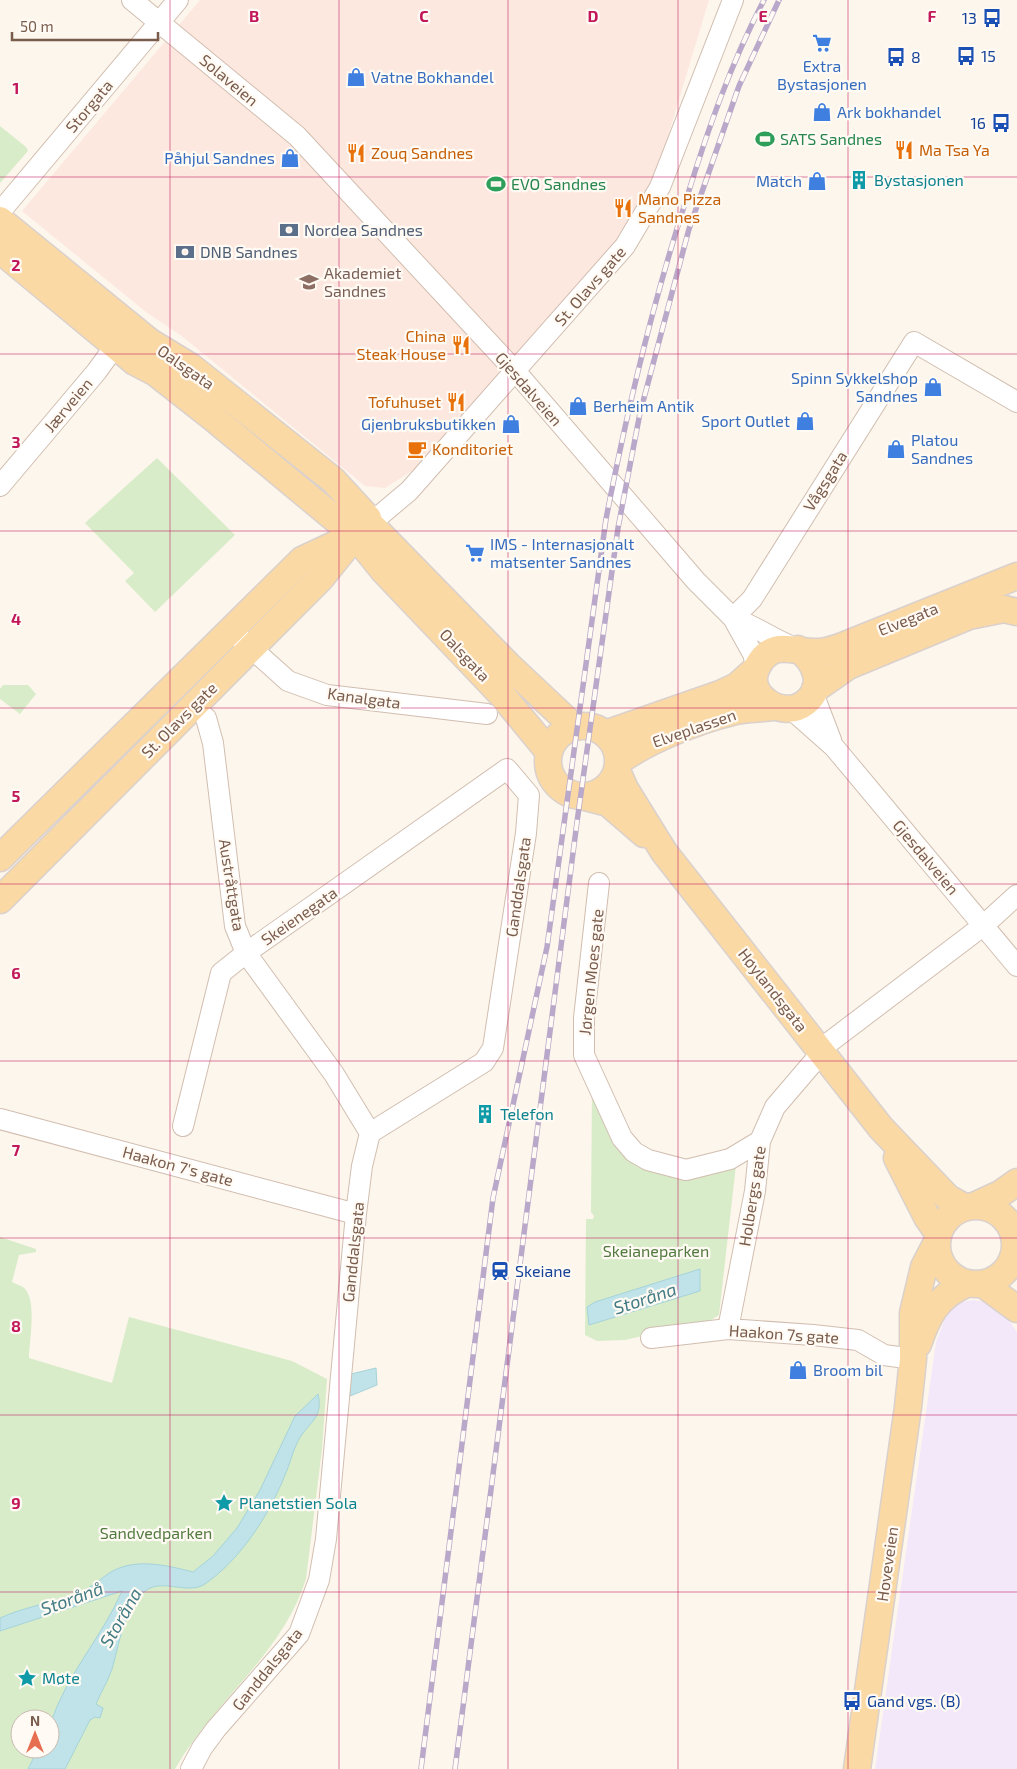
<svg xmlns="http://www.w3.org/2000/svg" width="1017" height="1769" viewBox="0 0 1017 1769" font-family="'Exo 2',sans-serif">
	<style>
		.commercial { fill: #fde8e0 }
		.education { fill: #f3e8fa }
		.green { fill: #d8ecc9; fill-rule: evenodd }
		.water { fill: #bfe3e8; stroke: #a5d3da }
		.lines { fill: none; stroke-linecap: round; stroke-linejoin: round }
		.minor-casing { stroke: #d1beb0; stroke-width: 22 }
		.major-casing { stroke: #dad1cd; stroke-width: 29 }
		.minor { stroke: #fff; stroke-width: 20 }
		.major { stroke: #fbd9a5; stroke-width: 26 }
		.rail-casing { stroke: #b9a8c9; stroke-width: 5.5 }
		.rail { stroke: #fffaf3; stroke-width: 4; stroke-dasharray: 11; stroke-linecap: butt }
		.grid { fill: none; stroke: #c2185b; stroke-width: 1; stroke-opacity: 0.55 }
		.labels { text-anchor: middle; stroke-width: 4.5; stroke-linejoin: round; paint-order: stroke }
		.transit-label { font-size: 16px; fill: #164399; stroke: #fffaf3; text-anchor: start }
		.shop-label { font-size: 16px; fill: #366cbe; stroke: #fffaf3; text-anchor: start }
		.street-label { font-size: 16px; fill: #7a5c4d; stroke: #fffaf3 }
		.leisure-label { font-size: 16px; fill: #27864d; stroke: #fffaf3; text-anchor: start }
		.food-label { font-size: 16px; fill: #c56008; stroke: #fffaf3; text-anchor: start }
		.culture-label { font-size: 16px; fill: #0d838f; stroke: #fffaf3; text-anchor: start }
		.service-label { font-size: 16px; fill: #4e5e75; stroke: #fffaf3; text-anchor: start }
		.education-label { font-size: 16px; fill: #785e54; stroke: #fffaf3; text-anchor: start }
		.park-label { font-size: 16px; fill: #537a41; stroke: #fffaf3 }
		.water-label { font-size: 18px; font-style: italic; fill: #437c86; stroke: #fffaf3 }
		.grid-label { font-size: 16px; text-anchor: middle; font-weight: bold; fill: #c2185b; stroke: #fffaf3; stroke-width: 4.5; stroke-linejoin: round; paint-order: stroke }
	</style>
	<rect width="100%" height="100%" fill="#fdf6ec"/>
	<path class="commercial" d="M 200,0 L 709,0 L 652,189 L 627,239 L 418,467 L 385,488 L 365,486 L 183,337 L 146,312 L 22,211 Z"/>
	<path class="education" d="M 974,1300 L 989,1303 L 1003,1312 L 1017,1332 L 1017,1769 L 875,1769 L 936,1342 L 948,1311 L 962,1302 Z"/>
	<path class="green" d="M 0,126 L 26,147 L 28,151 L 0,183 Z
		M 157,458 L 235,535 L 155,612 L 125,581 L 134,573 L 85,523 Z
		M 3,685 L 28,685 L 36,694 L 20,714 L 0,699 L 0,689 Z
		M 592,1088 L 601,1100 L 603,1121 L 631,1156 L 736,1165 L 719,1315 L 711,1320 L 625,1340 L 597,1341 L 585,1335 L 586,1219 L 593,1219 L 594,1216 L 591,1212 Z
		M 0,1237 L 36,1249 L 36,1252 L 19,1255 L 12,1282 C 15,1284 20,1285 23,1287 C 38,1298 29,1341 29,1358 L 112,1383 L 129,1317 L 292,1361 L 327,1379 L 322,1449 L 306,1579 C 282,1655 214,1701 175,1769 L 0,1769 ZM 20,1719 L 50,1719 L 50,1749 L 20,1749 Z"/>
	<path class="water" d="M 700,1269 L 700,1291 L 589,1325 L 587,1307 L 595,1302 Z
		M 376,1368 L 377,1385 L 350,1396 L 351,1374 Z
		M 318,1394 C 324,1420 307,1422 297,1443 C 292,1453 290,1464 285,1475 C 269,1515 241,1559 205,1584 C 187,1596 160,1576 143,1593 C 122,1615 120,1642 112,1669 C 108,1681 101,1692 96,1704 L 103,1708 L 100,1718 L 95,1717 L 90,1720 L 65,1769 L 28,1769 L 38,1749 L 50,1749 C 50,1741 48,1730 51,1722 C 67,1674 102,1637 122,1591 L 0,1631 L 0,1618 C 22,1608 46,1604 69,1596 C 85,1591 92,1586 105,1576 C 131,1556 165,1565 193,1572 L 213,1556 L 237,1528 L 260,1490 L 295,1416 Z"/>
	<g class="lines">
		<g class="minor-casing">
			<path id="minor" d="M 132,0 L 297,136 L 322,163 L 516,372 L 696,581 L 733,618 L 753,654 L 757,668
				M 0,212 L 178,0
				M 0,486 L 97,371 L 115,346 L 117,333
				M 372,522 L 409,491 L 625,246 L 660,187 L 733,0
				M 733,618 L 752,599 L 914,342 L 1017,402
				M 733,618 C 755,626 773,639 795,648
				M 241,639 L 288,681 L 327,695 L 487,714
				M 813,693 L 831,740
				M 791,709 L 834,747 L 1017,966
				M 206,718 L 213,743 L 235,926 L 246,953 L 334,1074 L 370,1133
				M 599,883 L 584,1018 L 584,1055 L 622,1138 L 634,1152 L 648,1160 L 686,1170 L 730,1159 L 760,1141
				M 831,1041 L 984,925 L 1017,895
				M 0,1119 L 356,1214
				M 183,1126 L 221,973 L 246,953 L 507,769 L 529,795 L 526,833 L 493,1048 L 484,1062 L 370,1133 L 362,1166 L 356,1214 L 326,1539 L 319,1580 L 299,1634 L 216,1729 L 202,1748 L 191,1769
				M 728,1329 L 755,1191 L 760,1141 L 775,1107 L 822,1052
				M 651,1338 L 728,1329 L 813,1335 L 858,1340 L 884,1355 L 913,1359"/>
		</g>
		<g class="major-casing">
			<path id="major" d="M 0,220 L 150,342 L 191,367 L 333,480 L 368,518
				M 0,250 L 135,362 L 156,373 L 212,417 L 351,532
				M 373,527 L 508,665 L 574,727
				M 358,539 L 383,570 L 502,695 L 549,752
				M 798,649 C 816,662 826,687 805,703 C 782,721 743,694 757,667 C 773,637 794,653 818,652 C 825,652 834,649 840,647 L 1017,576
				M 815,689 L 848,666 L 969,616 L 1004,609 L 1017,612
				M548 761a35 35 0 1 1 70 0a35 35 0 1 1-70 0Z
				M 605,734 L 720,694 L 737,686 L 756,669
				M 619,761 C 647,741 697,720 732,712 C 745,708 760,709 774,707
				M 617,771 L 625,789 L 664,852 L 881,1128 L 948,1198 L 964,1207
				M 581,796 L 608,803 L 644,834
				M 0,858 L 302,560 L 349,538
				M 0,900 L 321,578 L 354,537
				M 897,1158 L 927,1217 L 938,1233
				M 976,1205 L 1000,1194 L 1017,1182
				M937 1245a39 39 0 1 1 78 0a39 39 0 1 1-78 0Z
				M 983,1284 L 1017,1309
				M 918,1344 C 928,1315 937,1297 966,1284
				M 857,1769 L 908,1407 L 913,1359 L 913,1313 L 924,1267 L 936,1244"/>
		</g>
		<use href="#minor" class="minor"/>
		<use href="#major" class="major"/>
		<g class="rail-casing">
			<path id="rail" d="M 421,1769 L 493,1198 L 547,947 L 606,519 C 627,410 653,302 687,197 C 708,129 731,63 764,0
				M 455,1769 L 577,822 L 618,528 L 640,413 L 689,229 L 739,86 L 779,0"/>
		</g>
		<use href="#rail" class="rail"/>
	</g>
	<path class="grid" d="M 170,0 L 170,1769M 339,0 L 339,1769M 508,0 L 508,1769M 678,0 L 678,1769M 848,0 L 848,1769M 0,177 L 1017,177M 0,354 L 1017,354M 0,531 L 1017,531M 0,708 L 1017,708M 0,884 L 1017,884M 0,1061 L 1017,1061M 0,1238 L 1017,1238M 0,1415 L 1017,1415M 0,1592 L 1017,1592"/>
	<defs>
		<g id="bus-bare" transform="scale(1.5)"><path d="M-5-6H5V4H4V6H2V4H-2V6H-4V4H-5ZM-3.5-4V0h7V-4ZM-3.5 1.2v1.5H-2V1.2ZM2 1.2v1.5H3.5V1.2Z" fill="#1a4fb4" stroke="#fffaf3" stroke-width="2.5" paint-order="stroke"/></g>
		<g id="supermarket-bare" transform="scale(1.5)"><path d="M-6-5.5h2.5l.6 2H6L4.5 2H-2.5L-4.4-4H-6ZM-1.5 3.2a1.3 1.3 0 1 0 .1 0ZM3 3.2a1.3 1.3 0 1 0 .1 0Z" fill="#3f7fe0" stroke="#fffaf3" stroke-width="2.5" paint-order="stroke"/></g>
		<g id="shop-bare" transform="scale(1.5)"><path d="M-5-2.5h2.3a2.7 3.5 0 0 1 5.4 0H5L5.5 6h-11ZM-1.5-2.5h3a1.5 2.3 0 0 0-3 0Z" fill="#3f7fe0" stroke="#fffaf3" stroke-width="2.5" paint-order="stroke"/></g>
		<g id="stadium-bare" transform="scale(1.5)"><path d="M0-5a6.5 5 0 1 0 0 10a6.5 5 0 1 0 0-10ZM-3.5-1.8h7v3.6h-7Z" fill="#2e9e5b" stroke="#fffaf3" stroke-width="2.5" paint-order="stroke"/></g>
		<g id="restaurant-bare" transform="scale(1.5)"><path d="M-5-6h1v4h1v-4h1v4h1v-4h1v5L-1.5 .5V6h-2V.5L-5-1ZM5-6V6H3V1.5H1.5Q1.5-4 5-6Z" fill="#e8710a" stroke="#fffaf3" stroke-width="2.5" paint-order="stroke"/></g>
		<g id="building-bare" transform="scale(1.5)"><path d="M-4-6H4V6H1V3H-1V6H-4ZM-2.5-4.3h1.7v1.8h-1.7ZM.8-4.3h1.7v1.8H.8ZM-2.5-1h1.7V.8h-1.7ZM.8-1h1.7V.8H.8Z" fill="#0f9aa8" stroke="#fffaf3" stroke-width="2.5" paint-order="stroke"/></g>
		<g id="bank-bare" transform="scale(1.5)"><path d="M-6-4H6V4H-6ZM0-2.3a2.3 2.3 0 1 0 0 4.6a2.3 2.3 0 1 0 0-4.6Z" fill="#5c6f8a" stroke="#fffaf3" stroke-width="2.5" paint-order="stroke"/></g>
		<g id="school-bare" transform="scale(1.5)"><path d="M0-5L7-2L0 1L-7-2ZM-4 1L0 2.5L4 1V4Q0 6-4 4Z" fill="#8d6e63" stroke="#fffaf3" stroke-width="2.5" paint-order="stroke"/></g>
		<g id="cafe-bare" transform="scale(1.5)"><path d="M-5.5-4.5H6V0H3Q3 3.5 0 3.5H-2.5Q-5.5 3.5-5.5 0ZM3-3.2v2h1.7v-2ZM-6 4.5H4V6H-6Z" fill="#e8710a" stroke="#fffaf3" stroke-width="2.5" paint-order="stroke"/></g>
		<g id="station-bare" transform="scale(1.5)"><path d="M-3-6H3Q5-6 5-4V2Q5 4 3 4L4.5 6H3L1.5 4h-3L-3 6H-4.5L-3 4Q-5 4-5 2V-4Q-5-6-3-6ZM-3.5-4v3h7v-3ZM-3.5 1v1.5H-2V1ZM2 1v1.5H3.5V1Z" fill="#1a4fb4" stroke="#fffaf3" stroke-width="2.5" paint-order="stroke"/></g>
		<g id="sight-bare" transform="scale(1.5)"><path d="M0-6L1.8-2.2L6-1.7L2.9 1.2L3.7 5.4L0 3.3L-3.7 5.4L-2.9 1.2L-6-1.7L-1.8-2.2Z" fill="#0f9aa8" stroke="#fffaf3" stroke-width="2.5" paint-order="stroke"/></g>
	</defs>
	<g fill-rule="evenodd">
		<use href="#bus-bare" x="992" y="18"/>
		<use href="#supermarket-bare" x="822" y="43"/>
		<use href="#bus-bare" x="966" y="56"/>
		<use href="#bus-bare" x="896" y="57"/>
		<use href="#shop-bare" x="356" y="77"/>
		<use href="#shop-bare" x="822" y="112"/>
		<use href="#bus-bare" x="1001" y="123"/>
		<use href="#stadium-bare" x="765" y="139"/>
		<use href="#restaurant-bare" x="904" y="150"/>
		<use href="#restaurant-bare" x="356" y="153"/>
		<use href="#shop-bare" x="290" y="158"/>
		<use href="#building-bare" x="859" y="180"/>
		<use href="#shop-bare" x="817" y="181"/>
		<use href="#stadium-bare" x="496" y="184"/>
		<use href="#restaurant-bare" x="623" y="208"/>
		<use href="#bank-bare" x="289" y="230"/>
		<use href="#bank-bare" x="185" y="252"/>
		<use href="#school-bare" x="309" y="282"/>
		<use href="#restaurant-bare" x="461" y="345"/>
		<use href="#shop-bare" x="933" y="387"/>
		<use href="#restaurant-bare" x="456" y="402"/>
		<use href="#shop-bare" x="578" y="406"/>
		<use href="#shop-bare" x="805" y="421"/>
		<use href="#shop-bare" x="511" y="424"/>
		<use href="#cafe-bare" x="417" y="449"/>
		<use href="#shop-bare" x="896" y="449"/>
		<use href="#supermarket-bare" x="475" y="553"/>
		<use href="#building-bare" x="485" y="1114"/>
		<use href="#station-bare" x="500" y="1271"/>
		<use href="#shop-bare" x="798" y="1370"/>
		<use href="#sight-bare" x="224" y="1503"/>
		<use href="#sight-bare" x="27" y="1678"/>
		<use href="#bus-bare" x="852" y="1701"/>
	</g>
	<g class="labels">
		<g class="transit-label">
			<text x="977" y="24" text-anchor="end">13</text>
			<text x="981" y="62">15</text>
			<text x="911" y="63">8</text>
			<text x="986" y="129" text-anchor="end">16</text>
			<text x="515" y="1277">Skeiane</text>
			<text x="867" y="1707">Gand vgs. (B)</text>
		</g>
		<g class="shop-label">
			<text x="822" y="72" text-anchor="middle">Extra<tspan x="822" dy="18">Bystasjonen</tspan></text>
			<text x="371" y="83">Vatne Bokhandel</text>
			<text x="837" y="118">Ark bokhandel</text>
			<text x="275" y="164" text-anchor="end">Påhjul Sandnes</text>
			<text x="802" y="187" text-anchor="end">Match</text>
			<text x="918" y="384" text-anchor="end">Spinn Sykkelshop<tspan x="918" dy="18">Sandnes</tspan></text>
			<text x="593" y="412">Berheim Antik</text>
			<text x="790" y="427" text-anchor="end">Sport Outlet</text>
			<text x="496" y="430" text-anchor="end">Gjenbruksbutikken</text>
			<text x="911" y="446">Platou<tspan x="911" dy="18">Sandnes</tspan></text>
			<text x="490" y="550">IMS - Internasjonalt<tspan x="490" dy="18">matsenter Sandnes</tspan></text>
			<text x="813" y="1376">Broom bil</text>
		</g>
		<g class="street-label">
			<text transform="translate(229 80) rotate(40)" y="6">Solaveien</text>
			<text transform="translate(89 106) rotate(-50)" y="6">Storgata</text>
			<text transform="translate(590 286) rotate(-49)" y="6">St. Olavs gate</text>
			<text transform="translate(186 367) rotate(35)" y="6">Oalsgata</text>
			<text transform="translate(529 389) rotate(49)" y="6">Gjesdalveien</text>
			<text transform="translate(68 405) rotate(-50)" y="6">Jærveien</text>
			<text transform="translate(825 481) rotate(-58)" y="6">Vågsgata</text>
			<text transform="translate(908 619) rotate(-22)" y="6">Elvegata</text>
			<text transform="translate(465 655) rotate(47)" y="6">Oalsgata</text>
			<text transform="translate(364 698) rotate(8)" y="6">Kanalgata</text>
			<text transform="translate(179 720) rotate(-45)" y="6">St. Olavs gate</text>
			<text transform="translate(694 728) rotate(-19)" y="6">Elveplassen</text>
			<text transform="translate(926 857) rotate(50)" y="6">Gjesdalveien</text>
			<text transform="translate(232 885) rotate(81)" y="6">Austråttgata</text>
			<text transform="translate(518 887) rotate(-82)" y="6">Ganddalsgata</text>
			<text transform="translate(299 916) rotate(-35)" y="6">Skeienegata</text>
			<text transform="translate(591 972) rotate(-84)" y="6">Jørgen Moes gate</text>
			<text transform="translate(773 990) rotate(52)" y="6">Høylandsgata</text>
			<text transform="translate(178 1166) rotate(15)" y="6">Haakon 7's gate</text>
			<text transform="translate(752 1196) rotate(-81)" y="6">Holbergs gate</text>
			<text transform="translate(353 1252) rotate(-84)" y="6">Ganddalsgata</text>
			<text transform="translate(784 1334) rotate(4)" y="6">Haakon 7s gate</text>
			<text transform="translate(887 1564) rotate(-82)" y="6">Hoveveien</text>
			<text transform="translate(267 1669) rotate(-51)" y="6">Ganddalsgata</text>
		</g>
		<g class="leisure-label">
			<text x="780" y="145">SATS Sandnes</text>
			<text x="511" y="190">EVO Sandnes</text>
		</g>
		<g class="food-label">
			<text x="919" y="156">Ma Tsa Ya</text>
			<text x="371" y="159">Zouq Sandnes</text>
			<text x="638" y="205">Mano Pizza<tspan x="638" dy="18">Sandnes</tspan></text>
			<text x="446" y="342" text-anchor="end">China<tspan x="446" dy="18">Steak House</tspan></text>
			<text x="441" y="408" text-anchor="end">Tofuhuset</text>
			<text x="432" y="455">Konditoriet</text>
		</g>
		<g class="culture-label">
			<text x="874" y="186">Bystasjonen</text>
			<text x="500" y="1120">Telefon</text>
			<text x="239" y="1509">Planetstien Sola</text>
			<text x="42" y="1684">Møte</text>
		</g>
		<g class="service-label">
			<text x="304" y="236">Nordea Sandnes</text>
			<text x="200" y="258">DNB Sandnes</text>
		</g>
		<g class="education-label">
			<text x="324" y="279">Akademiet<tspan x="324" dy="18">Sandnes</tspan></text>
		</g>
		<g class="park-label">
			<text x="656" y="1257">Skeianeparken</text>
			<text x="156" y="1539">Sandvedparken</text>
		</g>
		<g class="water-label">
			<text transform="translate(645 1299) rotate(-18)" y="6">Storåna</text>
			<text transform="translate(72 1599) rotate(-20)" y="6">Storånå</text>
			<text transform="translate(121 1618) rotate(-60)" y="6">Storåna</text>
		</g>
	</g>
	<g class="grid-label">
		<text x="254" y="22">B</text>
		<text x="424" y="22">C</text>
		<text x="593" y="22">D</text>
		<text x="763" y="22">E</text>
		<text x="932" y="22">F</text>
		<text x="16" y="94">1</text>
		<text x="16" y="271">2</text>
		<text x="16" y="448">3</text>
		<text x="16" y="625">4</text>
		<text x="16" y="802">5</text>
		<text x="16" y="979">6</text>
		<text x="16" y="1156">7</text>
		<text x="16" y="1332">8</text>
		<text x="16" y="1509">9</text>
	</g>
	<g transform="translate(35 1734)"><circle r="24" fill="#fffaf3" stroke="#cabbb1"/>
	<path d="M0-4L9 19L0 12L-9 19Z" fill="#e76f51"/>
	<text y="-8" font-size="14" font-weight="bold" text-anchor="middle" fill="#7a5c4d">N</text>
	</g>
	<path d="M12 32v8h146v-8" fill="none" stroke="#7a5c4d" stroke-width="2.5"/>
	<text x="20" y="32" font-size="15" fill="#7a5c4d" stroke="#fffaf3" stroke-width="4" paint-order="stroke">50 m</text>
</svg>
